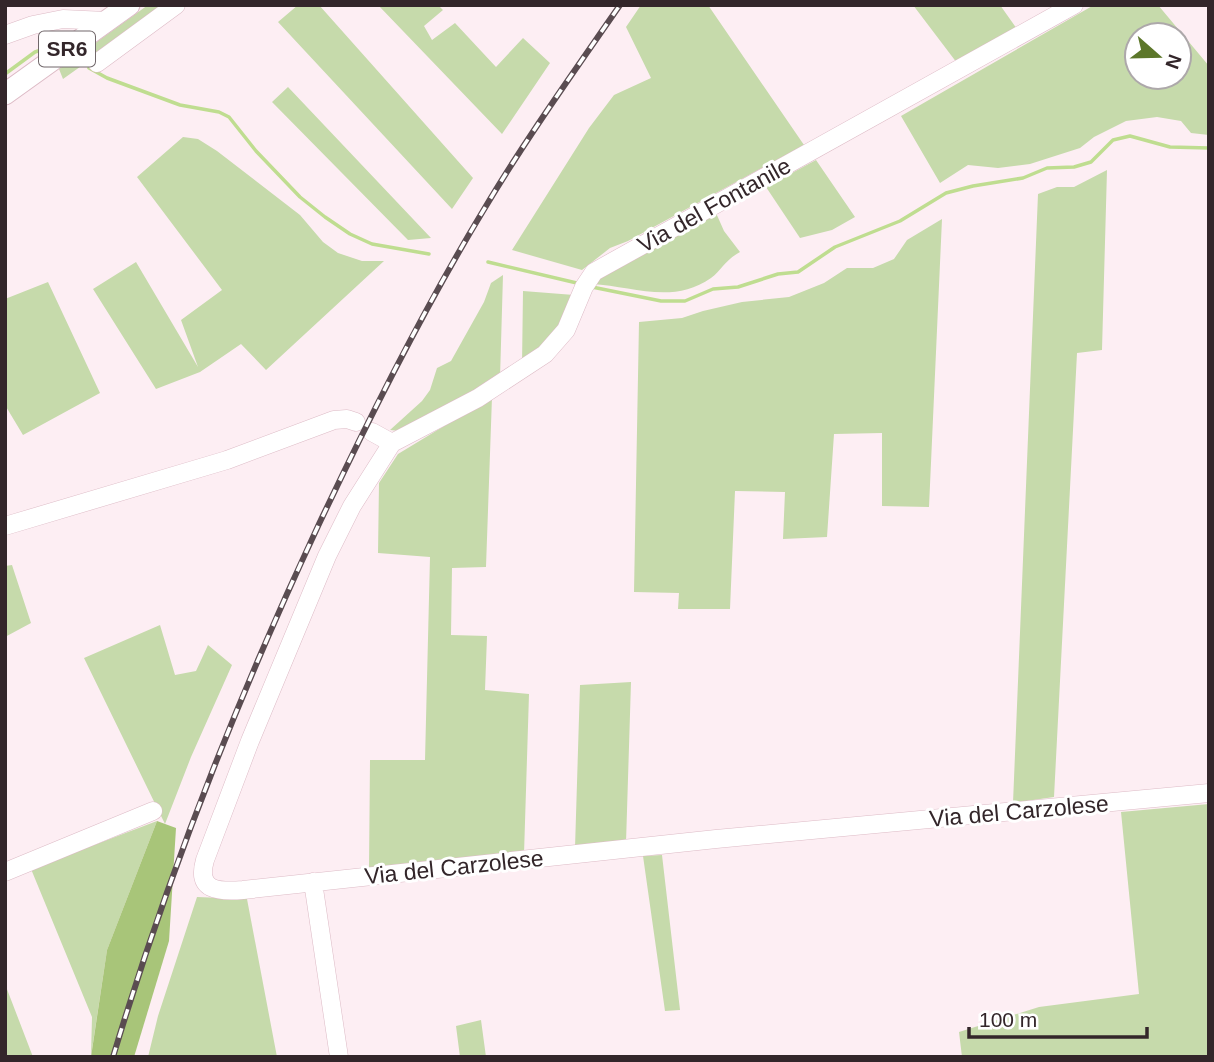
<svg xmlns="http://www.w3.org/2000/svg" width="1214" height="1062" viewBox="0 0 1214 1062" font-family="Helvetica,sans-serif">
	<style>
		.green { fill: #c6daab; fill-rule: evenodd }
		.forest { fill: #a8c579 }
		.lines { fill: none; stroke-linecap: round; stroke-linejoin: round }
		.stream { stroke: #bfdd90; stroke-width: 3.5 }
		.minor-casing { stroke: #ddbbc6; stroke-width: 19 }
		.major-casing { stroke: #ddbbc6; stroke-width: 23 }
		.minor { stroke: #fff; stroke-width: 18 }
		.major { stroke: #fff; stroke-width: 21 }
		.rail-casing { stroke: #5a4c51; stroke-width: 6 }
		.rail { stroke: #fff; stroke-width: 3.5; stroke-dasharray: 10; stroke-linecap: butt }
		.labels { text-anchor: middle; stroke-width: 6; stroke-linejoin: round; paint-order: stroke }
		.shield { fill: #fff; stroke: #70676a; stroke-width: 2 }
		.shield-label { font-size: 21px; font-weight: bold; fill: #33262a }
		.street-label { font-size: 23px; fill: #33262a; stroke: #fff }
	</style>
	<rect width="100%" height="100%" fill="#fdeef3"/>
	<path class="green" d="M 148,5 L 167,5 L 63,79 L 59,69 Z
		M 298,5 L 319,5 L 473,178 L 452,209 L 278,22 Z
		M 378,5 L 438,5 L 443,10 L 424,26 L 432,40 L 455,23 L 496,67 L 523,38 L 550,63 L 502,134 Z
		M 641,5 L 708,5 L 804,145 L 628,241 L 610,248 L 582,270 L 512,250 L 589,128 L 614,95 L 651,78 L 626,27 Z
		M 913,5 L 1000,5 L 1017,29 L 957,63 Z
		M 1094,5 L 1158,5 L 1209,66 L 1209,135 L 1191,133 L 1181,121 L 1157,117 L 1126,121 L 1094,137 L 1080,148 L 1030,164 L 998,168 L 968,165 L 940,183 L 901,116 ZM 1137,35 L 1179,35 L 1179,77 L 1137,77 Z
		M 288,87 L 431,238 L 408,240 L 272,102 Z
		M 183,137 L 198,139 L 217,151 L 300,215 L 323,242 L 338,253 L 362,261 L 384,261 L 266,370 L 241,344 L 200,372 L 156,389 L 93,289 L 136,262 L 198,367 L 181,320 L 222,290 L 137,177 Z
		M 816,160 L 855,217 L 832,230 L 800,238 L 766,187 Z
		M 1107,170 L 1102,350 L 1077,353 L 1054,797 L 1013,803 L 1038,194 L 1057,187 L 1074,187 Z
		M 716,213 L 724,231 L 740,252 C 724,261 722,270 711,278 C 673,305 632,286 592,284 L 603,273 Z
		M 942,219 L 929,507 L 882,506 L 882,433 L 834,434 L 827,537 L 783,539 L 785,492 L 735,491 L 730,609 L 678,609 L 679,593 L 634,592 L 639,322 L 682,318 L 703,311 L 742,302 L 789,297 L 824,283 L 847,268 L 873,268 L 894,259 L 907,240 Z
		M 503,275 L 500,378 L 400,431 L 390,430 L 422,401 L 430,390 L 437,368 L 451,361 L 484,302 L 491,283 Z
		M 48,282 L 100,393 L 23,435 L 5,405 L 5,299 Z
		M 523,291 L 574,295 L 564,325 L 522,365 Z
		M 492,397 L 486,567 L 452,568 L 451,635 L 487,636 L 485,690 L 529,694 L 524,854 L 369,870 L 370,760 L 425,760 L 430,557 L 378,553 L 379,483 L 398,454 Z
		M 12,565 L 31,623 L 5,637 L 5,566 Z
		M 160,625 L 175,675 L 196,671 L 208,645 L 232,665 L 191,757 L 165,824 L 84,658 Z
		M 631,682 L 626,843 L 575,848 L 580,685 Z
		M 1209,804 L 1209,1057 L 962,1057 L 959,1032 L 1039,1007 L 1139,994 L 1121,812 Z
		M 157,821 L 107,950 L 91,1056 L 92,1017 L 31,869 Z
		M 662,855 L 680,1010 L 665,1011 L 643,856 Z
		M 197,897 L 247,899 L 277,1057 L 148,1057 L 158,1016 Z
		M 5,984 L 33,1057 L 5,1057 Z
		M 481,1020 L 486,1057 L 460,1057 L 456,1026 Z"/>
	<path class="forest" d="M 157,821 L 176,828 L 169,941 L 134,1057 L 91,1057 L 107,950 Z"/>
	<g class="lines">
		<path class="stream" d="M 89,68 L 107,78 L 180,105 L 219,112 L 229,117 L 256,151 L 300,197 L 325,217 L 350,234 L 372,244 L 429,254
			M 5,74 L 35,52 L 44,49
			M 488,262 L 581,284
			M 592,287 L 661,301 L 685,301 L 713,289 L 738,287 L 778,274 L 798,272 L 835,247 L 900,221 L 946,193 L 973,186 L 1023,178 L 1047,168 L 1074,167 L 1091,162 L 1113,140 L 1130,136 L 1170,147 L 1209,148"/>
		<g class="minor-casing">
			<path id="minor" d="M 5,35 L 33,25 L 63,19 L 106,21
				M 97,63 L 176,5
				M 372,432 L 392,443
				M 392,443 L 352,506 L 327,556 L 250,741 L 205,860 C 196,891 218,892 243,890 L 716,839 L 1209,793
				M 392,443 L 478,398 L 545,354 L 566,330 L 584,287 L 594,272 L 1074,5
				M 5,526 L 227,460 L 334,420 L 347,419 L 356,422
				M 5,872 L 153,811
				M 313,882 L 339,1057"/>
		</g>
		<g class="major-casing">
			<path id="major" d="M 5,94 L 129,5"/>
		</g>
		<use href="#minor" class="minor"/>
		<use href="#major" class="major"/>
		<g class="rail-casing">
			<path id="rail" d="M 113,1057 C 168,874 238,697 319,524 C 369,418 422,312 483,211 C 525,140 573,73 620,5"/>
		</g>
		<use href="#rail" class="rail"/>
	</g>
	<g class="labels">
		<rect class="shield" x="39" y="31.5" width="56" height="35" rx="5"/>
		<g class="shield-label">
			<text x="67" y="56">SR6</text>
		</g>
		<g class="street-label">
			<text transform="translate(714 205) rotate(-29)" y="8">Via del Fontanile</text>
			<text transform="translate(1019 811) rotate(-5)" y="8">Via del Carzolese</text>
			<text transform="translate(454 867) rotate(-6)" y="8">Via del Carzolese</text>
		</g>
	</g>
	<rect width="1214" height="1062" fill="none" stroke="#33262a" stroke-width="14"/>
	<g transform="translate(1158 56) rotate(110)"><circle r="33" fill="#ffffff" stroke="#ada8aa" stroke-width="2"/>
	<path d="M0-5L12 26L0 18L-12 26Z" fill="#5c772a"/>
	<text y="-10" font-size="19" font-weight="bold" text-anchor="middle" fill="#33262a">N</text>
	</g>
	<path d="M969 1027v10h178v-10" fill="none" stroke="#33262a" stroke-width="3.5"/>
	<text x="979" y="1027" font-size="21" fill="#33262a" stroke="#ffffff" stroke-width="5" paint-order="stroke">100 m</text>
</svg>
